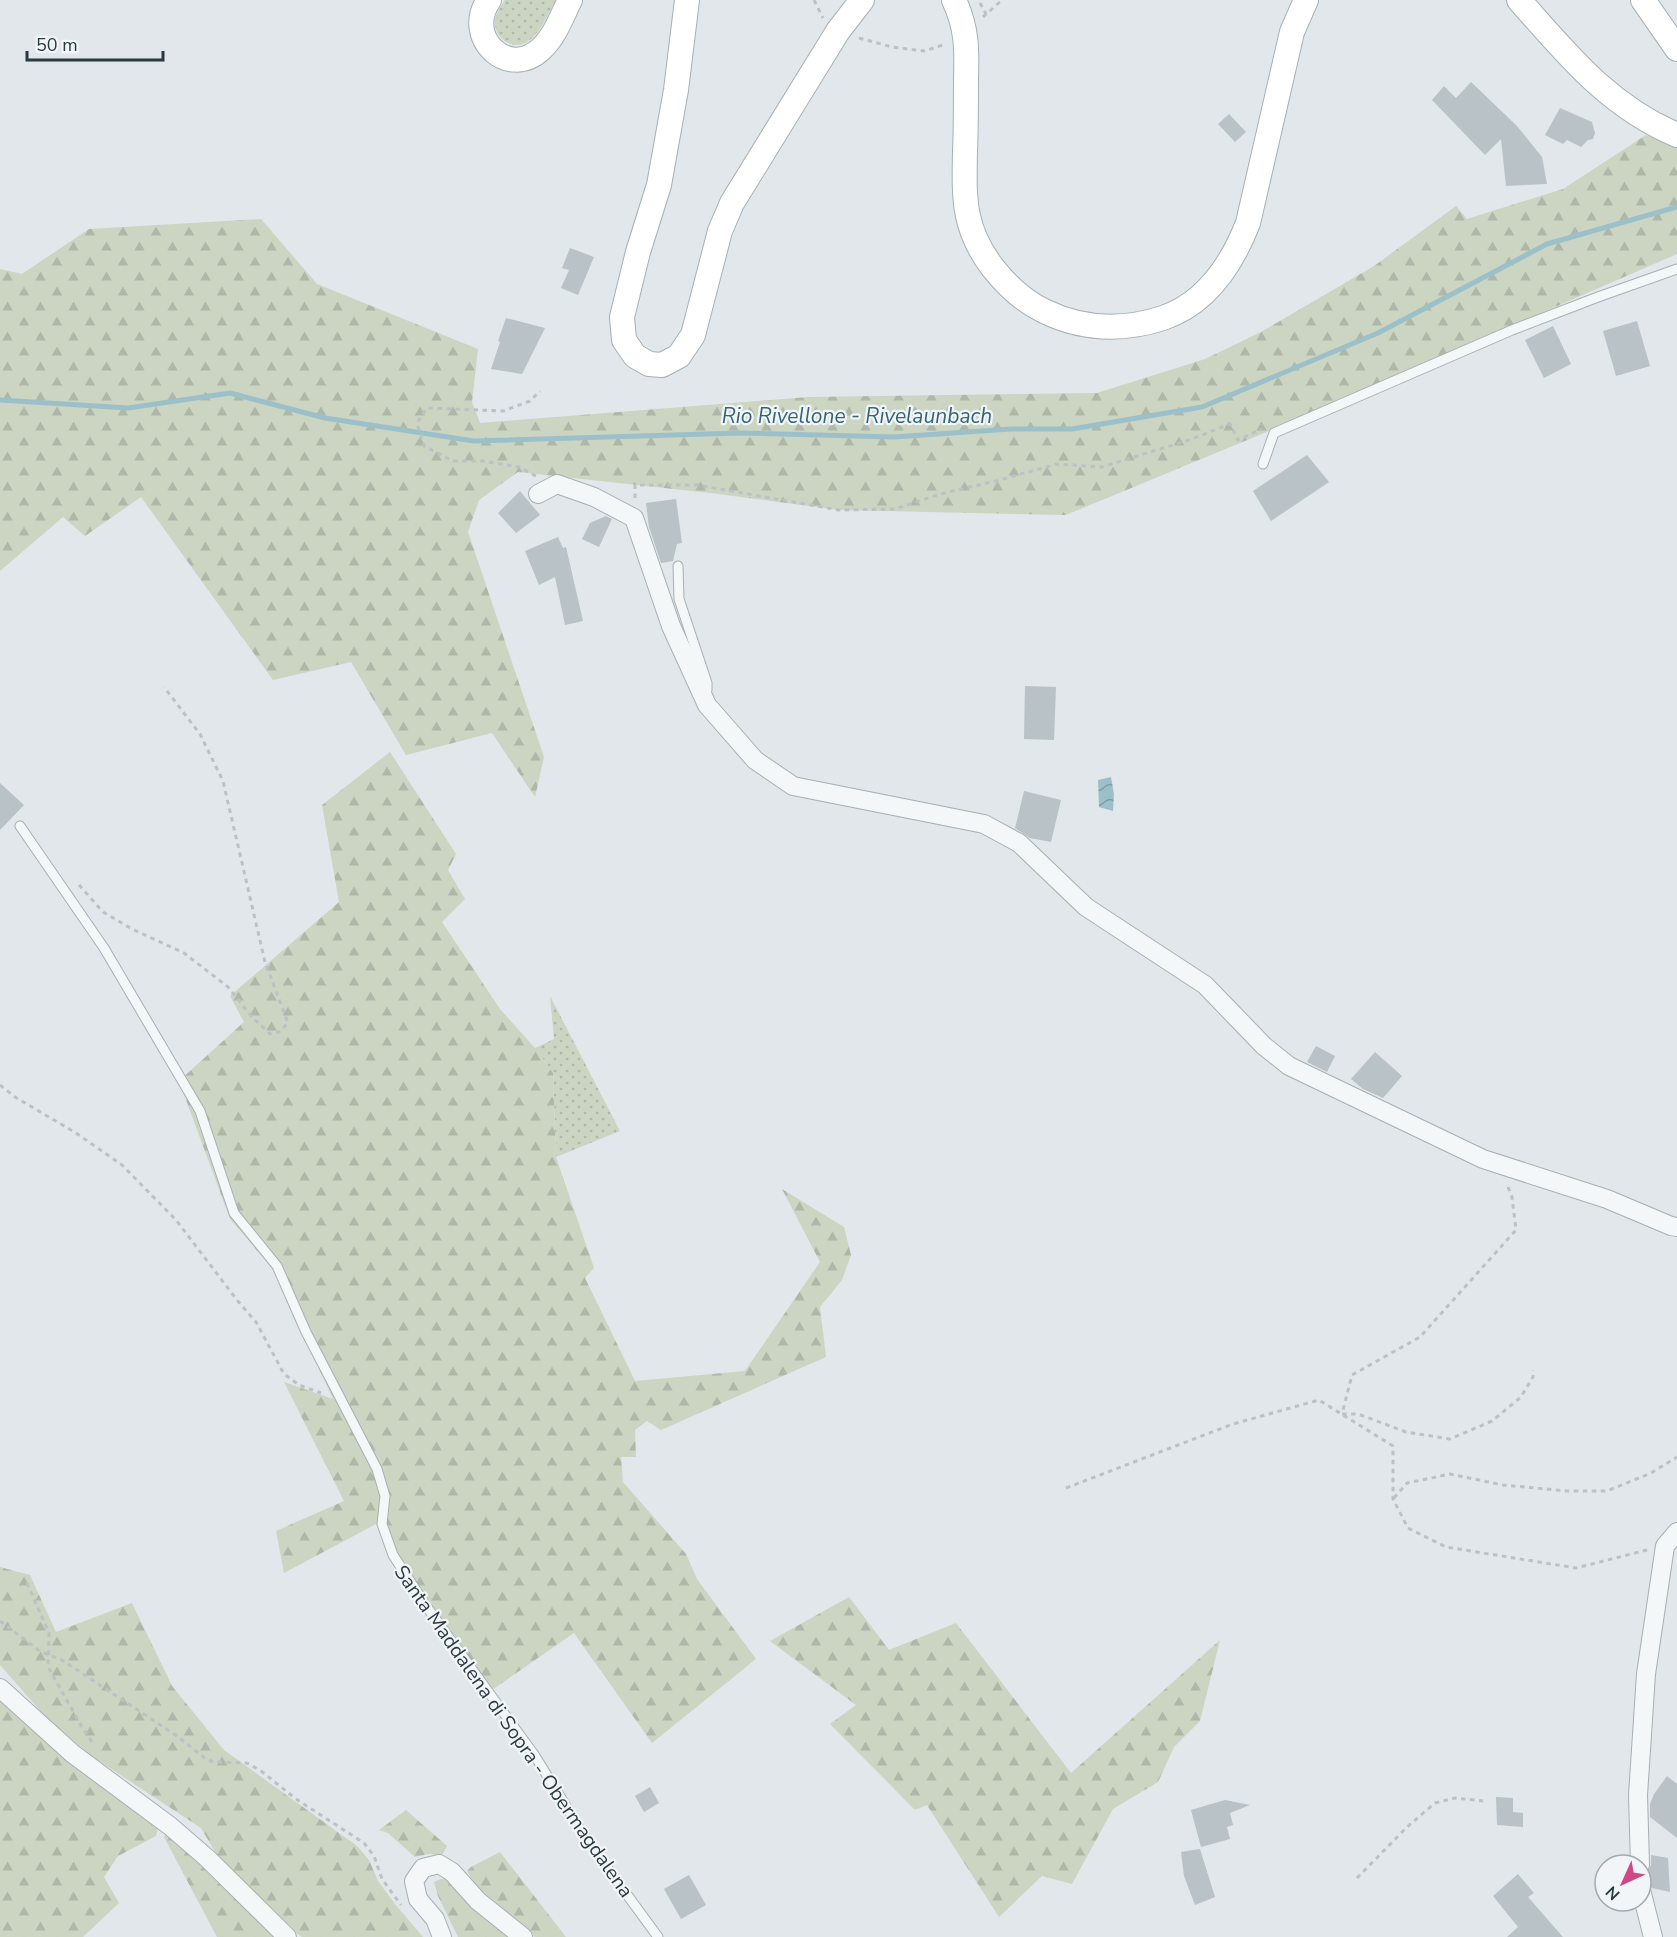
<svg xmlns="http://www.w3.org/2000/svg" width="1677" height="1937" viewBox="0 0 1677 1937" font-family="'Nunito Sans',sans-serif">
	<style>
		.grass { fill: url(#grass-dots) }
		.forest { fill: url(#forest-firs) }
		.water { fill: url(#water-waves) }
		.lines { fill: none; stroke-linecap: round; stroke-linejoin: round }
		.stream { stroke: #9cc0ca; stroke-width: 5 }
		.building { fill: #b8c2c7 }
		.service-casing { stroke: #a6b0b4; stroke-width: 11 }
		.minor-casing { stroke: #a6b0b4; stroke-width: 20 }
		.secondary-casing { stroke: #a6b0b4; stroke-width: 26 }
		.path { stroke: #bbc2c5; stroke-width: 3; stroke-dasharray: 4.5 4.5; stroke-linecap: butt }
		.service { stroke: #f4f7f8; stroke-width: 9 }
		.minor { stroke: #f4f7f8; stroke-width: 18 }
		.secondary { stroke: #fff; stroke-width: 24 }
		.labels { text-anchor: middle; stroke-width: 4.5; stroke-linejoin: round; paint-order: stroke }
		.street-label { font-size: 20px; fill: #293a42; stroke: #f1f5f7 }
		.water-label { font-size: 21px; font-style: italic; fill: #336576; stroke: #f1f5f7 }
	</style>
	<defs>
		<pattern id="grass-dots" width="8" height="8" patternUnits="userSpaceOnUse" patternTransform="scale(1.5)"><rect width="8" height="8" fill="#ccd4c2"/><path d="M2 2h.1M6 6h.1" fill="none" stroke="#afb7a8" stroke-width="1.8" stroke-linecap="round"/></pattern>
		<pattern id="forest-firs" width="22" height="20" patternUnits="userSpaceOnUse" patternTransform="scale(1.5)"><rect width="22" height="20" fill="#ccd4c2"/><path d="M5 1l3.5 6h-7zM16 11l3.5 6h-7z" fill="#afb7a8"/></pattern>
		<pattern id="water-waves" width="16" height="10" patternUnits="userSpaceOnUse" patternTransform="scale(1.5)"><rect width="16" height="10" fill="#9cc0ca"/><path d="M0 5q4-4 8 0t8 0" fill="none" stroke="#7f9da6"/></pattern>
	</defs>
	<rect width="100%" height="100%" fill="#e1e7ea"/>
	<path class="grass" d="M 505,0 L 556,0 C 548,14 540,34 527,42 C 514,50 497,40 495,25 C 494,16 500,7 505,0 Z
		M 550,996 L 620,1131 L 556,1157 L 553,1073 L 535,1048 L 554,1039 Z"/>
	<path class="forest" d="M 1646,135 L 1677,145 L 1677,254 L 1288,423 L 1066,515 L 839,510 L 710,493 L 518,472 L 479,500 L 468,532 L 544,757 L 535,797 L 492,733 L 406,755 L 351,662 L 273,680 L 141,497 L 85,536 L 63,517 L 0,571 L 0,269 L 22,274 L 89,229 L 261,219 L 317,284 L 478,349 L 472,402 L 480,423 L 808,397 L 1097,393 L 1205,359 L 1261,332 L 1374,266 L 1456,206 L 1467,219 L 1563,189 Z
		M 390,752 L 456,854 L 448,870 L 465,899 L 442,922 L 500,1009 L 535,1048 L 553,1073 L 556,1157 L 594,1268 L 585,1278 L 635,1381 L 745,1371 L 820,1262 L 782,1189 L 844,1227 L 851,1255 L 842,1280 L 820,1307 L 826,1357 L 661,1430 L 647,1421 L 635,1430 L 636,1457 L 621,1457 L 623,1482 L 686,1554 L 697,1579 L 756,1659 L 652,1743 L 574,1633 L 489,1692 L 376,1524 L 284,1573 L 276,1531 L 344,1501 L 284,1382 L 333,1399 L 273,1269 L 230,1219 L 179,1081 L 244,1022 L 230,996 L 339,902 L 322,805 Z
		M 0,1567 L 30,1575 L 56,1632 L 132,1603 L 172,1686 L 224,1750 L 357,1846 L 369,1860 L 378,1881 L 395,1904 L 423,1937 L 302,1937 L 282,1923 L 217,1855 L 201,1828 L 90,1755 L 45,1716 L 0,1665 Z
		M 849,1597 L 889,1650 L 956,1623 L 1071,1773 L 1220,1640 L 1200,1721 L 1174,1747 L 1158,1782 L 1113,1809 L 1072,1884 L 1042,1876 L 999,1917 L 927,1805 L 915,1810 L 830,1724 L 856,1705 L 770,1641 Z
		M 0,1700 L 158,1827 L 156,1836 L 118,1856 L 104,1877 L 119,1903 L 83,1937 L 0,1937 Z
		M 406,1810 L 447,1846 L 442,1855 L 428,1854 L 415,1857 L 388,1833 L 379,1830 Z
		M 168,1832 L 277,1937 L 217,1937 L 164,1837 Z
		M 500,1852 L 566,1937 L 535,1937 L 476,1886 L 467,1871 L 471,1867 Z
		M 447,1878 L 510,1937 L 458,1937 L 438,1896 L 434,1882 L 441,1879 Z"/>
	<path class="water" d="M 1111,777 L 1114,794 L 1113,811 L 1099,807 L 1098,780 Z"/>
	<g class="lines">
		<path class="stream" d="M 0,400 L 128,408 L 230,393 L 325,418 L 474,441 L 740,433 L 894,437 L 1011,429 L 1072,429 L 1202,407 L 1378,333 L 1547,244 L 1677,207"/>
	</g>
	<path class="building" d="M 1471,82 L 1517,126 L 1542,157 L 1547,184 L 1506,186 L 1501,139 L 1485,155 L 1432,100 L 1444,86 L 1456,98 Z
		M 1560,108 L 1592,122 L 1595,133 L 1593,139 L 1588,140 L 1581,147 L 1567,140 L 1563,144 L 1545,135 Z
		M 1229,114 L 1246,132 L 1235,142 L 1218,124 Z
		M 570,248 L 594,257 L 578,295 L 561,288 L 569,270 L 562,268 Z
		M 506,318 L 545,328 L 522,374 L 491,369 L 500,342 L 498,341 Z
		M 1637,321 L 1650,366 L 1616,376 L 1603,331 Z
		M 1553,326 L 1571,364 L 1544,378 L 1525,340 Z
		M 1307,455 L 1329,482 L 1271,521 L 1253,491 Z
		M 520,491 L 540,515 L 516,533 L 498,513 Z
		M 676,499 L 682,543 L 677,544 L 673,561 L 661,563 L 649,527 L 646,503 Z
		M 606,516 L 612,519 L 599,547 L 582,539 L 590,523 Z
		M 558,537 L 563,548 L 566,547 L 583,621 L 565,625 L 555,577 L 539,585 L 525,551 Z
		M 1025,686 L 1056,687 L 1054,740 L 1024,739 Z
		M 0,783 L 24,805 L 0,830 Z
		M 1024,791 L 1061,800 L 1051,842 L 1030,838 L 1015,828 Z
		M 1316,1046 L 1335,1056 L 1327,1072 L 1307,1062 Z
		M 1375,1052 L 1402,1076 L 1383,1098 L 1363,1089 L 1351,1079 Z
		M 1667,1776 L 1677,1784 L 1677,1838 L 1650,1817 L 1650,1804 L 1654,1794 Z
		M 650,1787 L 659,1803 L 644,1812 L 635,1796 Z
		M 1496,1797 L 1513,1798 L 1513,1812 L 1523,1813 L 1523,1827 L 1497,1825 Z
		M 1225,1800 L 1250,1805 L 1230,1813 L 1233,1825 L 1227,1827 L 1230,1839 L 1201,1847 L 1191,1810 Z
		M 1200,1849 L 1215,1897 L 1195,1905 L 1184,1876 L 1181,1852 Z
		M 1651,1855 L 1668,1858 L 1670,1892 L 1652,1888 L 1646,1880 L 1646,1874 L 1651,1865 Z
		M 1518,1874 L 1534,1893 L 1528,1897 L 1563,1937 L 1507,1937 L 1518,1927 L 1493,1896 Z
		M 689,1875 L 706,1905 L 681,1919 L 664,1889 Z"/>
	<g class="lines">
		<g class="service-casing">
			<path id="service" d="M 1263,464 L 1274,433 L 1512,330 L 1598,297 L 1677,269
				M 678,566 L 679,599 L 707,683 L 707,690
				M 20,826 L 104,948 L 200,1111 L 234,1213 L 277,1266 L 306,1332 L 377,1469 L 385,1496 L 382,1524 L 393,1555 L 426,1606 L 535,1756 L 587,1840 L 658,1937"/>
		</g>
		<g class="minor-casing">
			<path id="minor" d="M 538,494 L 557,484 L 594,497 L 634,518 L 671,626 L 707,705 L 755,760 L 793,786 L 984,824 L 1019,843 L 1086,907 L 1205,985 L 1264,1046 L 1289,1066 L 1483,1159 L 1607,1199 L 1671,1226 L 1677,1227
				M 0,1688 L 73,1754 L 170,1826 L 207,1858 L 287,1937
				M 1640,1865 L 1638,1795 L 1646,1674 L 1665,1546 L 1677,1532
				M 1641,1890 L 1653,1937
				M 442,1937 L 435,1919 L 418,1899 L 414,1881 L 423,1868 L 439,1864 L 452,1872 L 478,1901 L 523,1937"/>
		</g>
		<g class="secondary-casing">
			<path id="secondary" d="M 489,0 C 463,37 508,80 541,49 C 555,36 562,16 570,0
				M 687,0 L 676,90 L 659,185 L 638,252 L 622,317 L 624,340 L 635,356 L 649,364 L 662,365 L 679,356 L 693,335 L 720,231 L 732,203 L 838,31 L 862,0
				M 954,0 C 967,28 967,49 966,79 C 966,104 966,128 965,152 C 964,199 963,229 993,268 C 1008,287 1023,301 1044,311 C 1083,330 1123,331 1163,318 C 1207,303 1232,264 1248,223 L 1292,32 L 1306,0
				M 1519,0 C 1567,54 1608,106 1677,135
				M 1643,0 L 1677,49"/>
		</g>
		<path class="path" d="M 814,0 L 823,18
			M 980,3 L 986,14
			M 983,17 L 1002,0
			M 859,38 L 892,47 L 924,51 L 946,44
			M 536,476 L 519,467 L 483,461 L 453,461 L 424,446 L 417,423 L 427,408 L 503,411 L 530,401 L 540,391
			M 635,498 L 635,485 L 697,485 L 839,510 L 895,509 L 940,494 L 996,481 L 1057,464 L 1102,467 L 1189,440 L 1230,424 L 1238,440 L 1262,429
			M 79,885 L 103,912 L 132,929 L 184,953 L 228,987 L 252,1017 L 270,1034 L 279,1032 L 288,1023 L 265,962 L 223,781 L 200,734 L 164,687
			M 0,1085 L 15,1097 L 76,1133 L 122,1165 L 176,1220 L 237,1300 L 256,1322 L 284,1374 L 299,1385 L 321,1393
			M 1508,1187 L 1512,1197 L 1516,1230 L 1420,1337 L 1352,1375 L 1342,1414 L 1358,1414 L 1406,1432 L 1450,1439 L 1492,1421 L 1521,1397 L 1533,1377 L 1533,1370
			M 1066,1488 L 1233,1424 L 1319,1400 L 1393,1446 L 1393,1499 L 1408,1528 L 1446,1547 L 1576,1568 L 1647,1550
			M 1394,1498 L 1407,1483 L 1450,1474 L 1503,1485 L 1567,1491 L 1607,1491 L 1651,1473 L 1677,1457
			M 27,1583 L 49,1633 L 48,1667 L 82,1727 L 94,1745
			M 0,1621 L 41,1652 L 62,1660 L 177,1736 L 206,1759 L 214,1762 L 247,1763 L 261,1771 L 296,1799 L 364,1843 L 374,1856 L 382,1879 L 401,1905
			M 1357,1878 L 1407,1827 L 1435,1803 L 1455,1798 L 1483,1801"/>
		<use href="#service" class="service"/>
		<use href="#minor" class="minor"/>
		<use href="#secondary" class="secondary"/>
	</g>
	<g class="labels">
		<g class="street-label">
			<text transform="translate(514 1731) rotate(55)" y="7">Santa Maddalena di Sopra - Obermagdalena</text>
		</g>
		<g class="water-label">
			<text x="857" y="423">Rio Rivellone - Rivelaunbach</text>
		</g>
	</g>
	<g transform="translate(1623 1883) rotate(225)"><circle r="28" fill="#f1f5f7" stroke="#a1aaaf" stroke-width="1.5"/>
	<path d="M0-4.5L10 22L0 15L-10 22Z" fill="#cf4784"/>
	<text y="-9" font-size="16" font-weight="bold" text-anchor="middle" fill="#293a42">N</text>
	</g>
	<path d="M27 51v9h136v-9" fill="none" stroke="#293a42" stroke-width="3"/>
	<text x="36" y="51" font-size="18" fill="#293a42" stroke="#f1f5f7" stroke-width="4.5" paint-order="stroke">50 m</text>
</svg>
